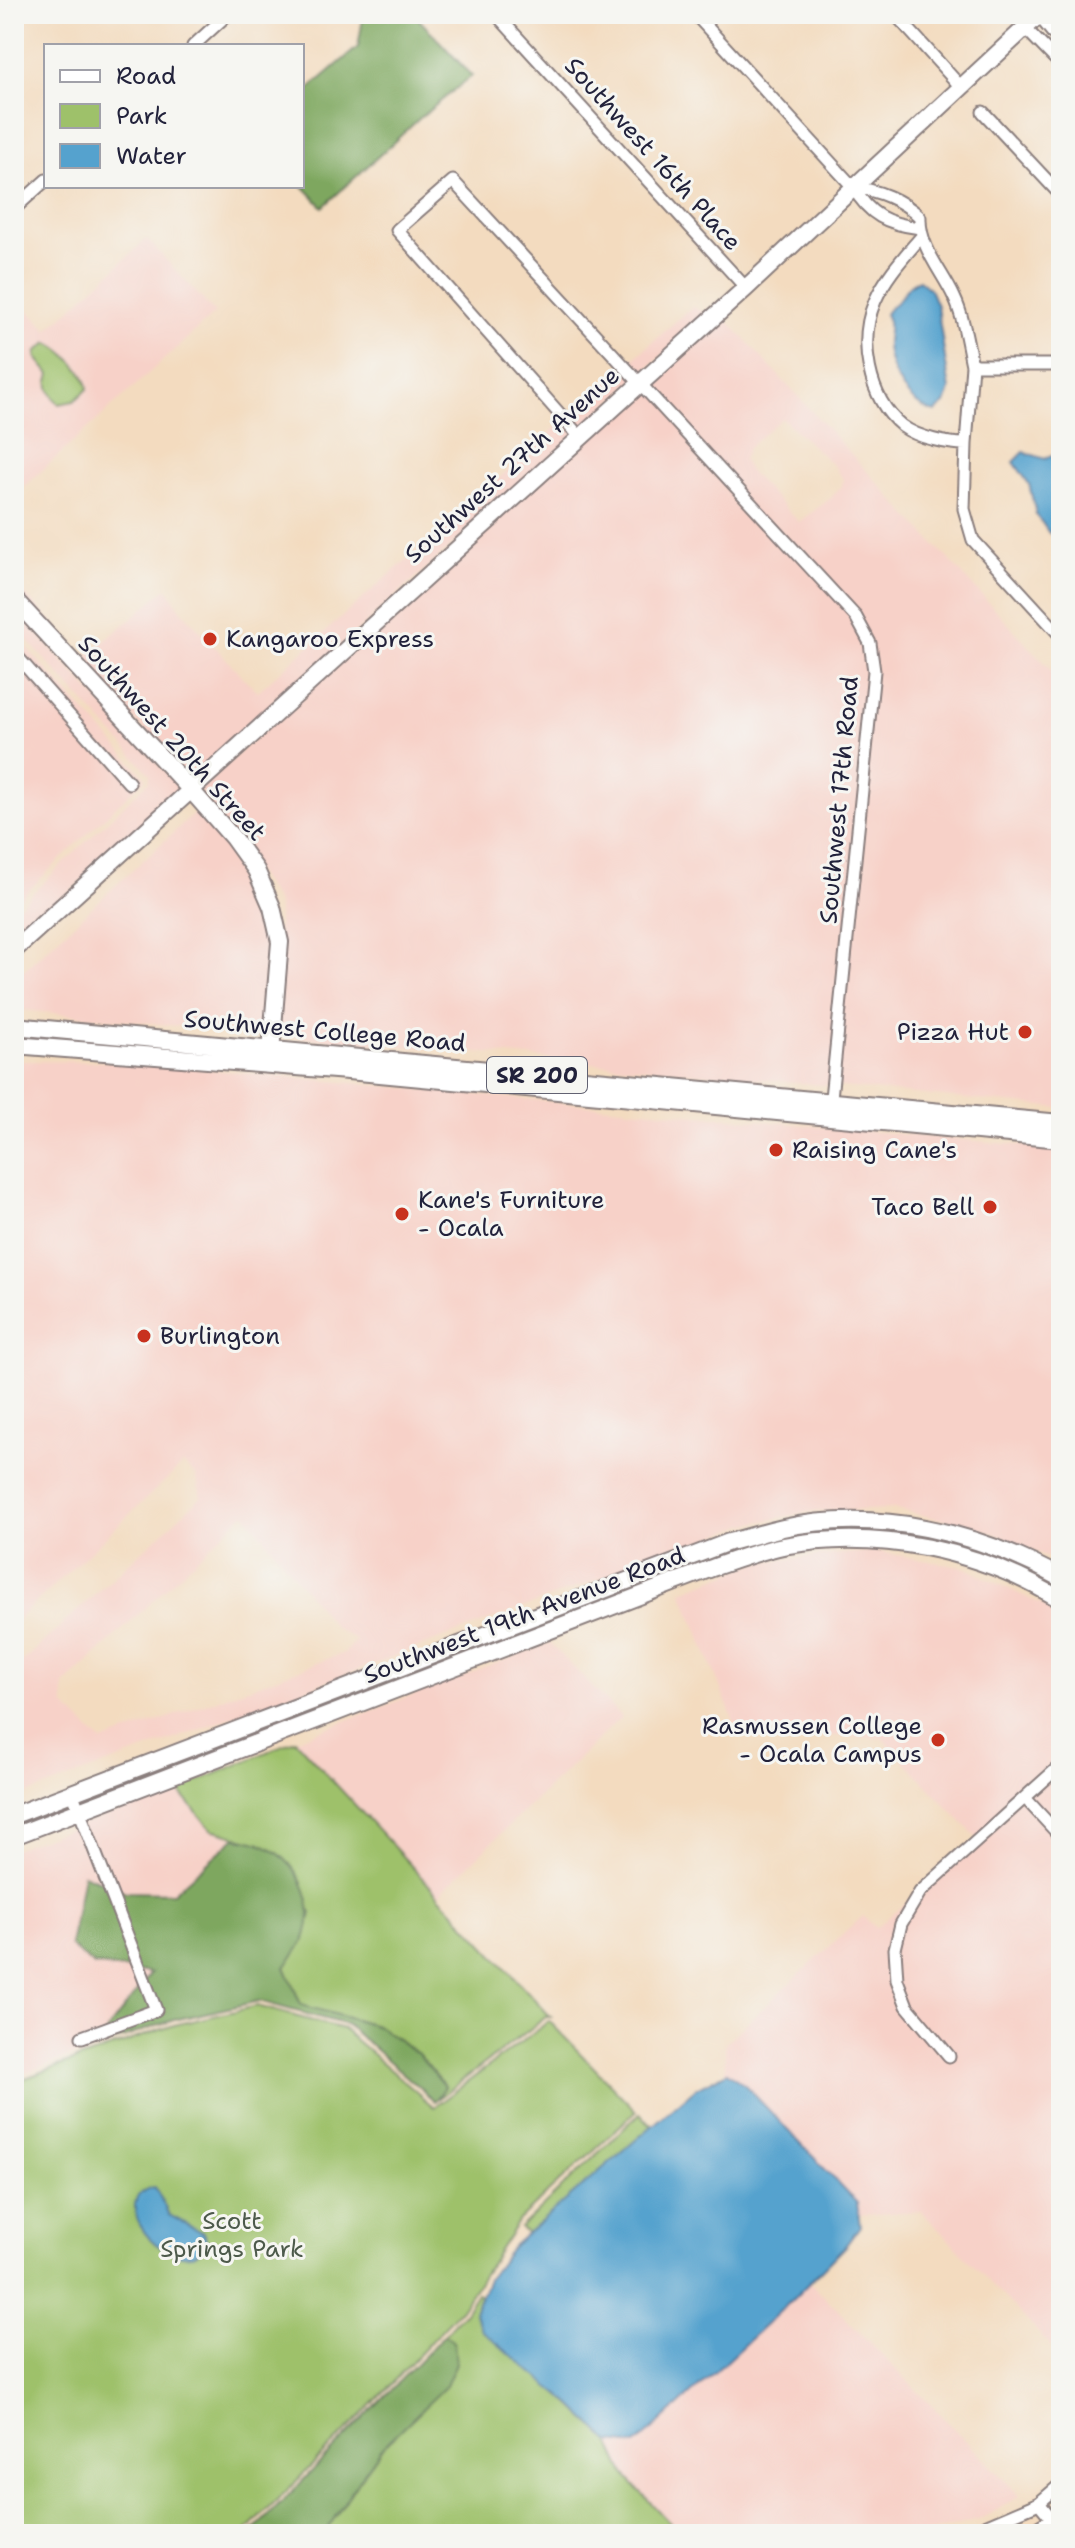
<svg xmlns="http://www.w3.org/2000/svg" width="1075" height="2548" viewBox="0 0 1075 2548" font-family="'Shantell Sans',sans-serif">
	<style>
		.built { fill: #f7d1c8; fill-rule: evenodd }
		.green { fill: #9ec16a; stroke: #607252; stroke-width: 2 }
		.forest { fill: #7ea75e; stroke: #50644c; stroke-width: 2 }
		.water { fill: #55a2ce; stroke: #3c6284; stroke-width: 2 }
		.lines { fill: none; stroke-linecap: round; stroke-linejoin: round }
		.street-casing { stroke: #8a7e7d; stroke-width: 15 }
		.secondary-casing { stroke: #8a7e7d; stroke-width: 20 }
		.primary-casing { stroke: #8a7e7d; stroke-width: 20 }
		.street { stroke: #fff; stroke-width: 11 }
		.secondary { stroke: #fff; stroke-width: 16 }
		.primary { stroke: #fff; stroke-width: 16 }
		.poi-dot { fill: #c8321e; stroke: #f6f6f2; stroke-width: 3 }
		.labels { text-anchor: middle; stroke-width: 6; stroke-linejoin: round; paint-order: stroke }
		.shield { fill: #f6f6f2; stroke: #626272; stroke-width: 2 }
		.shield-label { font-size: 22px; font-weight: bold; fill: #22223b }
		.street-label { font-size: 24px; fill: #22223b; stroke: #f6f6f2 }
		.poi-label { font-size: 24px; fill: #22223b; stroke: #f6f6f2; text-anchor: start }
		.park-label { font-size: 24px; fill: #4d5a4b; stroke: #f6f6f2 }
	</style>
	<rect width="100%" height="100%" fill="#f6f6f2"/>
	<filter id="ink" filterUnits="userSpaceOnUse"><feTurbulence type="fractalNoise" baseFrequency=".0125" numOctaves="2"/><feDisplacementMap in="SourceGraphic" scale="16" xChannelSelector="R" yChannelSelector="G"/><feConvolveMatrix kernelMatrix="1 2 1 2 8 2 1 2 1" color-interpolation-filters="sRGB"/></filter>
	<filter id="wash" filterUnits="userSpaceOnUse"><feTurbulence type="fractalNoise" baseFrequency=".006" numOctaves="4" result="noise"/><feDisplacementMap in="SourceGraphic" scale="32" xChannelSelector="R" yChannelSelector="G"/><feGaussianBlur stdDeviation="1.8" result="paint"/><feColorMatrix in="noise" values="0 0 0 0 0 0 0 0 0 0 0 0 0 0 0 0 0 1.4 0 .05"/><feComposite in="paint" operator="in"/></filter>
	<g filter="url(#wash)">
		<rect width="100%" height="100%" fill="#f3dbbf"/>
		<path class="built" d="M 147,239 L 215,313 L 14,496 L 14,296 L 48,330 Z
			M 692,307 L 708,314 L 191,781 L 14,589 L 14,582 L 85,658 L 167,588 L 182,611 L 257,692 Z
			M 720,318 L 729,322 L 1061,681 L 1061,1108 L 487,1053 L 279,1036 L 278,904 L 199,789 ZM 782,418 L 834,466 L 843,479 L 842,486 L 831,498 L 799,522 L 749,471 L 743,460 L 748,448 Z
			M 14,608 L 182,790 L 14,942 L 14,911 L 149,781 L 150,774 L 14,626 Z
			M 14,634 L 146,778 L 14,904 Z
			M 197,811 L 228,842 L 251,874 L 266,910 L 273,943 L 267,1035 L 14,1009 L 14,979 Z
			M 14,1061 L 128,1062 L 1061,1149 L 1061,1563 L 983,1529 L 896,1509 L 808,1512 L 744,1525 L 14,1799 L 14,1669 L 201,1497 L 196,1475 L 183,1464 L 14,1623 ZM 245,1513 L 334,1627 L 356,1640 L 344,1653 L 102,1742 L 64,1705 L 64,1685 Z
			M 875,1551 L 966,1568 L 1061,1614 L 1061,2356 L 921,2211 L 859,2215 L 857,2203 L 746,2086 L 725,2073 L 725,2043 L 863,1916 L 876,1928 L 979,1840 L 882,1738 L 738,1732 L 682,1591 L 759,1562 Z
			M 550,1643 L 621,1717 L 438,1895 L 295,1740 Z
			M 178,1790 L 211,1829 L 235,1838 L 173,1893 L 126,1892 L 94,1965 L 151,1973 L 94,2048 L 15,2076 L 14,1849 Z
			M 809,2283 L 824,2296 L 1020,2496 L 982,2519 L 923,2534 L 680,2534 L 625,2475 L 610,2442 L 636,2445 Z"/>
		<path class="green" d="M 48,343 C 63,349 87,373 88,389 L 74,401 L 59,404 C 50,394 46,386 50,374 L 36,357 L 37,351 Z
			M 295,1740 L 551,2017 L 546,2017 L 438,2099 L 445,2086 L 418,2054 L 379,2027 L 301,2005 L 285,1967 L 305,1939 L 311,1913 L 290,1866 L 260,1843 L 211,1829 L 178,1790 Z
			M 257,2006 L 343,2029 L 434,2107 L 549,2021 L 636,2111 L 519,2220 L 461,2309 L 364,2413 L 244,2534 L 14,2534 L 14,2082 L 174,2025 Z
			M 640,2113 L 652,2126 L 527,2234 L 520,2228 Z
			M 477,2293 L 481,2295 L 474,2312 L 610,2442 L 625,2475 L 680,2534 L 324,2534 L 358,2481 L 382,2448 L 405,2425 L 454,2342 L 444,2335 L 465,2312 Z"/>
		<path class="forest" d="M 361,14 L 414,14 L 472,76 L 421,117 L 323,207 L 302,185 L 302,95 L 358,47 L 363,18 Z
			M 235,1838 C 243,1839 253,1840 260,1843 C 296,1858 318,1899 306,1936 C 302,1947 292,1957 285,1967 L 301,2005 L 379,2027 L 418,2054 L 445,2087 L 435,2101 L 347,2025 L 259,2001 L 174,2020 L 94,2048 L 151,1973 L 94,1965 L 70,1946 L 83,1874 L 126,1892 L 173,1893 Z
			M 444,2335 L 454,2342 L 456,2363 L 446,2386 L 382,2448 L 358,2481 L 324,2534 L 251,2534 Z"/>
		<path class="water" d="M 919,280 L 930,289 L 937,306 L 950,390 L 945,404 L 935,412 C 908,405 889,373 887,346 C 886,334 892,326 885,314 C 889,306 894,306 899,299 C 907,290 906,285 919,280 Z
			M 1061,451 L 1061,539 L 1049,533 L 1036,514 L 1029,484 L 1014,462 L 1024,452 L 1045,459 Z
			M 727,2072 L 746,2086 L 857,2203 L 860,2226 L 846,2245 L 790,2302 L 636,2445 L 610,2442 L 571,2404 L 482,2331 L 474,2312 L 488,2279 L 514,2245 L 696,2088 Z
			M 155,2187 L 169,2215 L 203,2233 L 206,2239 C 204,2248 200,2254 190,2255 C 149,2260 110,2194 155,2187 Z"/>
	</g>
	<g filter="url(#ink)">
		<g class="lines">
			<g class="street-casing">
				<path id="street" d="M 496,14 L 746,288
					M 695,14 L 853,187 C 869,215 887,224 920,228
					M 895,14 L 961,87
					M 1039,16 L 1061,43
					M 1025,28 L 1061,65
					M 193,46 L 228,14
					M 983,112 L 1057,191 L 1061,192
					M 853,187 C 877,190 903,200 920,217 C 919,247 942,271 954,297 C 964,318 967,342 972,365 L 1061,365
					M 14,209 L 46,180
					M 921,237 C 904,257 886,276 875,301 C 858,341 868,398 902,426 C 918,438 948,444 966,444 L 964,509 L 973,540 L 1061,636
					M 580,437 L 397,230 L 453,181 L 856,617 L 870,643 L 874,671 L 830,1108
					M 966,444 L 972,365
					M 14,653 L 129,783
					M 72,1792 L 156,2010 L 82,2037
					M 1026,1799 L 1061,1837
					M 949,2056 L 907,2006 L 897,1980 L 895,1949 L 901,1924 L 920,1892 L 1061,1765
					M 1039,2503 L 1061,2530
					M 966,2534 L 1039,2503 L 1061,2484
					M 1027,2534 L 1061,2513"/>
			</g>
			<g class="secondary-casing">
				<path id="secondary" d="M 14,599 L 190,789 L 233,838 L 256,870 L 272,907 L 280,942 L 270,1064
					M 14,950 L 746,288 L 1040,14
					M 14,1815 L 729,1542 C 747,1538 765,1532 783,1528 C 878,1508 978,1532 1061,1578
					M 14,1836 L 712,1568 C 735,1560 759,1551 783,1546 C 877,1528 980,1550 1061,1600"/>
			</g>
			<g class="primary-casing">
				<path id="primary" d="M 14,1026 L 1061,1123
					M 14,1045 L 348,1071 L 1061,1139"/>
			</g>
			<use href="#street" class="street"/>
			<use href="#secondary" class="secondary"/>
			<use href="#primary" class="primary"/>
		</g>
	</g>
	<g class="poi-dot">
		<circle cx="210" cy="639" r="8"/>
		<circle cx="1025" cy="1032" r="8"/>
		<circle cx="776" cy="1150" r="8"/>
		<circle cx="990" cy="1207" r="8"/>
		<circle cx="402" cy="1214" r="8"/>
		<circle cx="144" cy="1336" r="8"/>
		<circle cx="938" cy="1740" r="8"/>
	</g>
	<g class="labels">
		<rect class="shield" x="487" y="1057" width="100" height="36" rx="6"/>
		<g class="shield-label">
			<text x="537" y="1083">SR 200</text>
		</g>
		<g class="street-label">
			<text transform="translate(653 154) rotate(48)" y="8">Southwest 16th Place</text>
			<text transform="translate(512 465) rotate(-42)" y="8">Southwest 27th Avenue</text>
			<text transform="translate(172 738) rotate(48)" y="8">Southwest 20th Street</text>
			<text transform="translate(839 800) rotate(-85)" y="8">Southwest 17th Road</text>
			<text transform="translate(325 1031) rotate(5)" y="8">Southwest College Road</text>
			<text transform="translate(524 1615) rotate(-21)" y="8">Southwest 19th Avenue Road</text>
		</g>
		<g class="poi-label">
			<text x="226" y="647">Kangaroo Express</text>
			<text x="1009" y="1040" text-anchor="end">Pizza Hut</text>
			<text x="792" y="1158">Raising Cane's</text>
			<text x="418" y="1208">Kane's Furniture<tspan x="418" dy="28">- Ocala</tspan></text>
			<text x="974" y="1215" text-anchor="end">Taco Bell</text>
			<text x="160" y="1344">Burlington</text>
			<text x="922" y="1734" text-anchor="end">Rasmussen College<tspan x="922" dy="28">- Ocala Campus</tspan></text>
		</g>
		<g class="park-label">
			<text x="232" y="2229">Scott<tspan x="232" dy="28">Springs Park</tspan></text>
		</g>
	</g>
	<rect width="1075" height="2548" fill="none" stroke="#f6f6f2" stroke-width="48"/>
	<rect x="44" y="44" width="260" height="144" fill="#f6f6f2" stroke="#a1a1a9" stroke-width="2"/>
	<rect x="60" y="70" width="40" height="12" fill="#ffffff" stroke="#a1a1a9" stroke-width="2"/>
	<text x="116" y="84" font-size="24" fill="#22223b">Road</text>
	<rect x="60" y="104" width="40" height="24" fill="#9ec16a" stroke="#a1a1a9" stroke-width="2"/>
	<text x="116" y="124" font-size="24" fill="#22223b">Park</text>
	<rect x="60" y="144" width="40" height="24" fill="#55a2ce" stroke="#a1a1a9" stroke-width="2"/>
	<text x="116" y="164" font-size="24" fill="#22223b">Water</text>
</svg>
